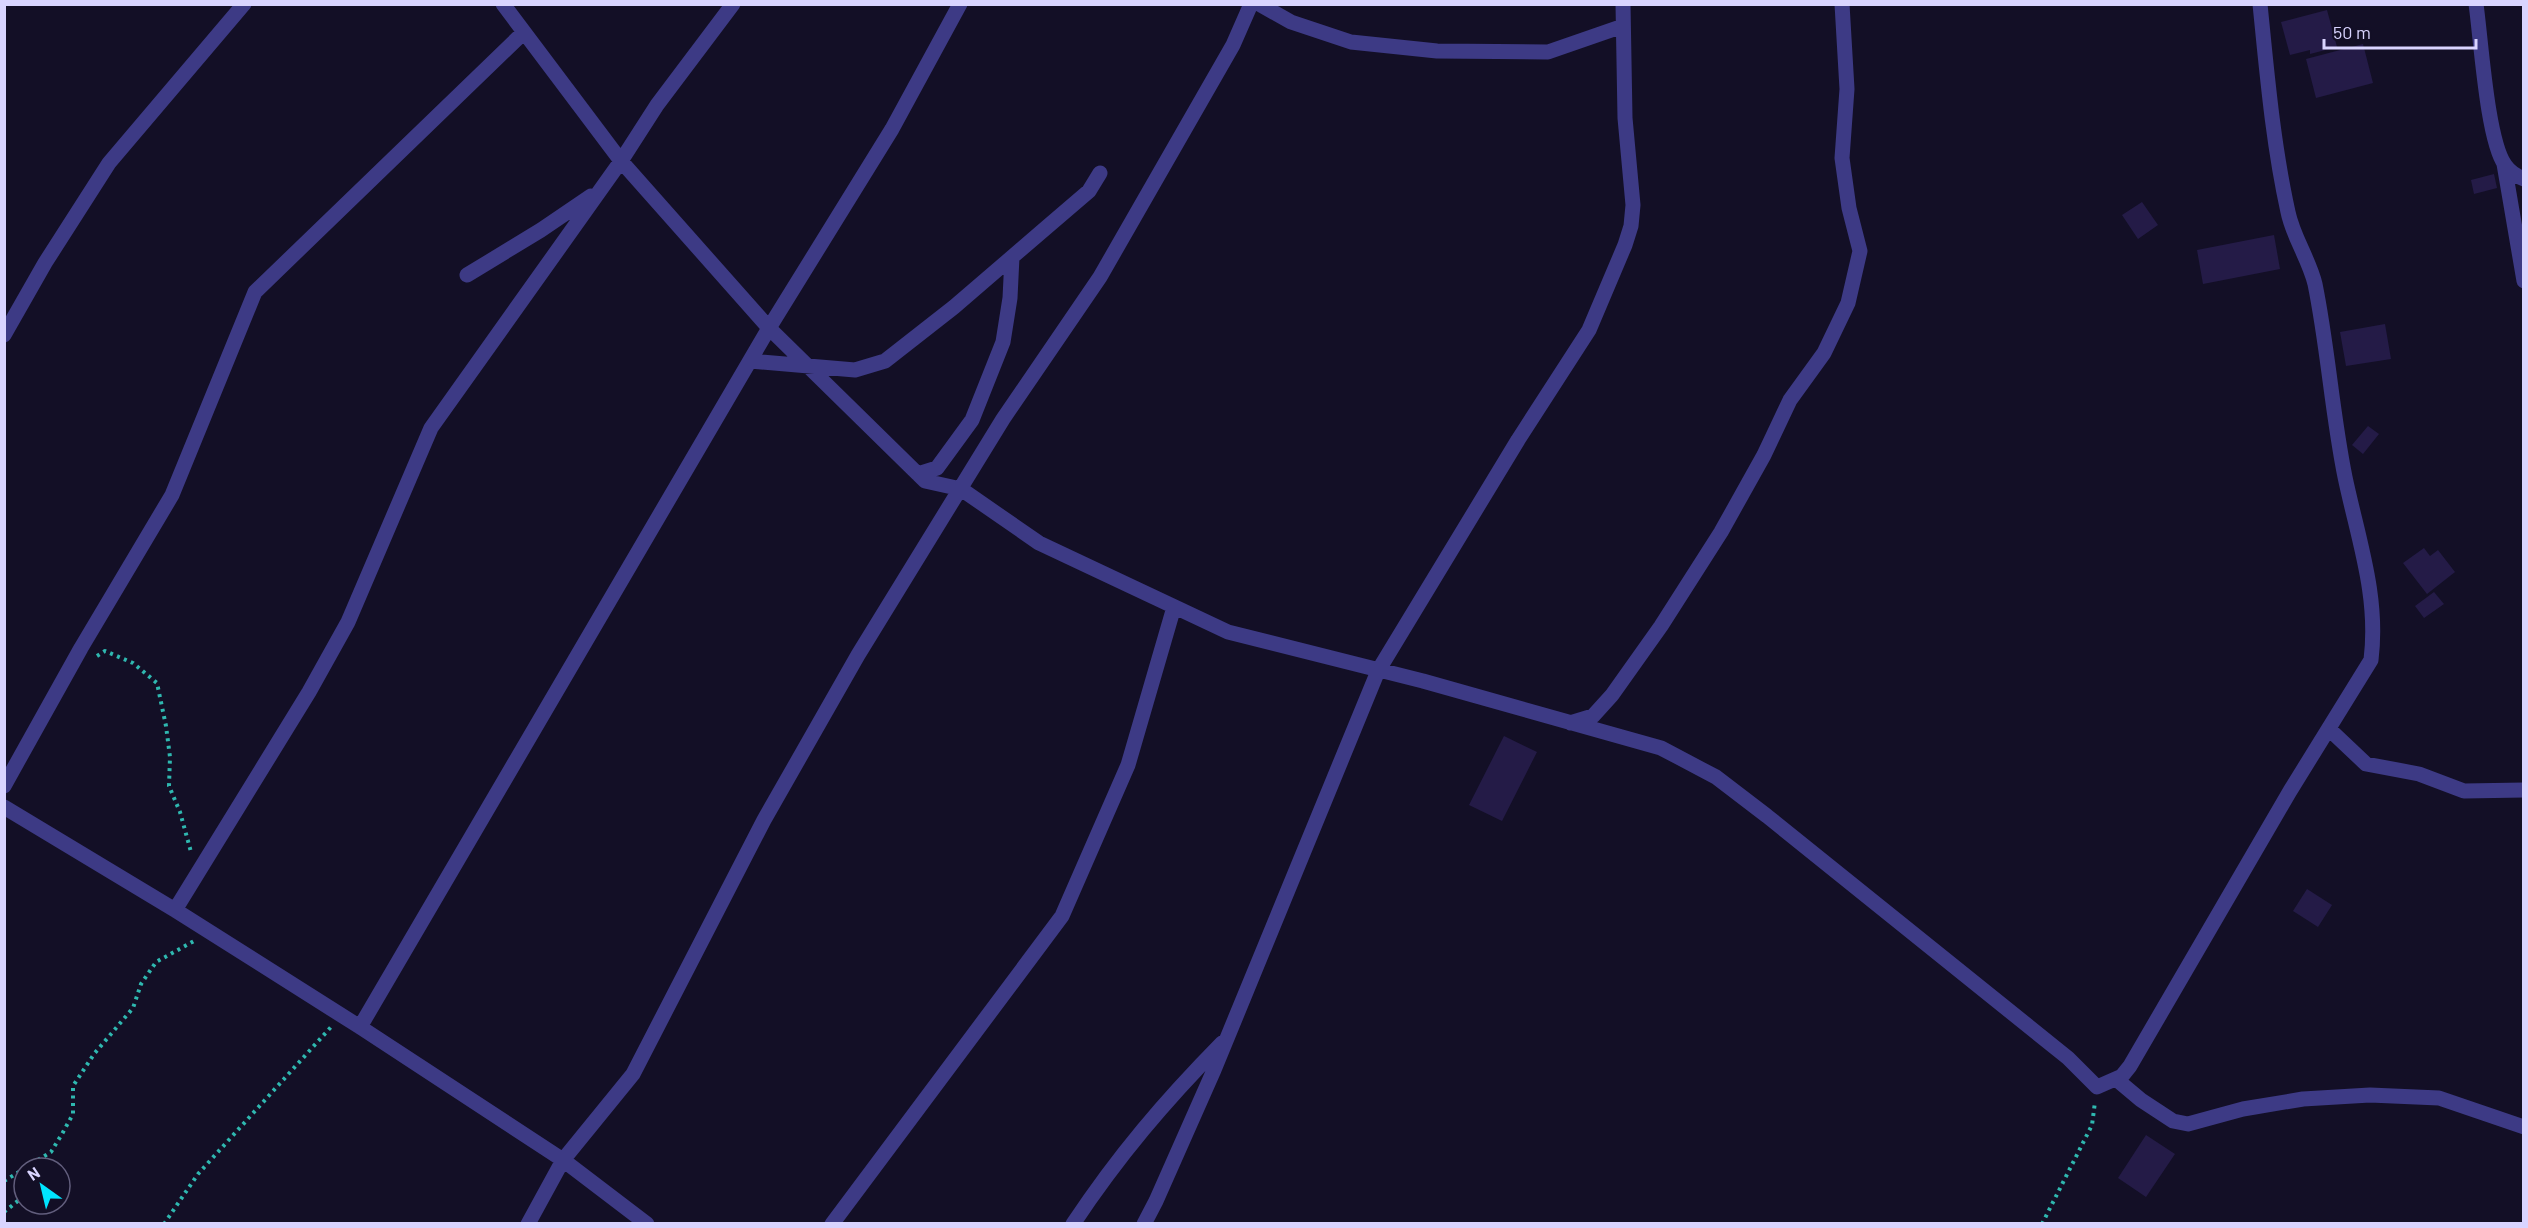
<svg xmlns="http://www.w3.org/2000/svg" width="2528" height="1228" viewBox="0 0 2528 1228" font-family="Barlow,sans-serif">
	<style>
		.building { fill: #241b47 }
		.lines { fill: none; stroke-linecap: round; stroke-linejoin: round }
		.path { stroke: #2fb8b0; stroke-width: 4; stroke-dasharray: 3 4.5; stroke-linecap: butt }
		.minor { stroke: #3d3a85; stroke-width: 15 }
	</style>
	<rect width="100%" height="100%" fill="#130f26"/>
	<path class="building" d="M 2327,10 L 2337,47 L 2310,54 L 2310,50 L 2290,55 L 2281,22 Z
		M 2363,44 L 2373,83 L 2316,98 L 2306,59 Z
		M 2494,174 L 2497,188 L 2474,194 L 2471,180 Z
		M 2142,202 L 2158,225 L 2138,239 L 2122,215 Z
		M 2274,235 L 2280,269 L 2203,284 L 2197,250 Z
		M 2385,324 L 2391,359 L 2346,366 L 2340,332 Z
		M 2368,426 L 2379,434 L 2363,454 L 2352,445 Z
		M 2424,548 L 2430,556 L 2438,550 L 2455,572 L 2427,594 L 2403,563 Z
		M 2434,592 L 2444,604 L 2424,618 L 2415,606 Z
		M 1504,736 L 1537,752 L 1502,821 L 1469,805 Z
		M 2307,889 L 2332,905 L 2318,927 L 2293,911 Z
		M 2146,1135 L 2175,1154 L 2146,1197 L 2118,1178 Z"/>
	<g class="lines">
		<path class="path" d="M 97,656 L 105,651 L 133,663 L 157,683 L 166,726 L 170,757 L 169,786 L 180,812 L 191,852
			M 25,1168 L 51,1152 L 62,1134 L 73,1114 L 73,1086 L 94,1054 L 133,1008 L 141,984 L 156,962 L 194,941
			M 4,1181 L 24,1169
			M 4,1212 L 24,1196
			M 164,1224 L 198,1174 L 331,1027
			M 2042,1224 L 2092,1125 L 2095,1102"/>
		<path class="minor" d="M 503,4 L 621,161 L 769,328 L 925,481 L 961,489 L 1039,543 L 1228,632 L 1423,681 L 1661,748 L 1716,777 L 1767,816 L 2068,1058 L 2097,1087 L 2122,1076 L 2130,1066 L 2290,791 L 2371,660 C 2379,596 2358,539 2345,477 C 2332,413 2328,348 2315,284 C 2309,259 2293,237 2288,212 C 2273,144 2267,74 2260,4
			M 1259,4 L 1291,22 L 1351,42 L 1437,51 L 1548,52 L 1623,26
			M 2476,4 C 2481,39 2487,140 2505,165 C 2509,171 2516,176 2524,179
			M 2504,164 L 2524,281
			M 467,275 L 541,230 L 591,196
			M 4,335 L 45,263 L 109,163 L 244,4
			M 750,361 L 855,370 L 885,361 L 954,307 L 1047,227 L 1089,191 L 1100,173
			M 918,474 L 937,468 L 972,420 L 1003,342 L 1010,298 L 1012,257
			M 1570,723 L 1593,716 L 1612,695 L 1661,626 L 1721,532 L 1764,455 L 1790,400 L 1824,353 L 1848,303 L 1860,251 L 1849,208 L 1842,158 L 1847,89 L 1842,4
			M 2329,729 L 2366,764 L 2419,774 L 2464,791 L 2524,790
			M 4,786 L 81,648 L 172,495 L 255,292 L 523,33
			M 4,807 L 175,910 L 360,1027 L 563,1160 L 647,1224
			M 175,910 L 309,692 L 348,622 L 431,428 L 621,161 L 657,105 L 733,4
			M 360,1027 L 769,328 L 892,129 L 960,4
			M 2116,1079 L 2141,1100 L 2173,1121 L 2188,1124 L 2243,1109 L 2303,1099 L 2370,1095 L 2439,1098 L 2524,1127
			M 528,1224 L 563,1160 L 633,1074 L 764,820 L 858,655 L 1003,419 L 1100,277 L 1233,45 L 1251,4
			M 832,1224 L 1062,916 L 1128,765 L 1174,607
			M 1073,1224 C 1118,1156 1165,1101 1222,1043
			M 1144,1224 L 1156,1201 L 1214,1070 L 1378,671 L 1518,440 L 1589,330 L 1625,245 L 1631,226 L 1633,205 L 1625,118 L 1623,4"/>
	</g>
	<rect width="2528" height="1228" fill="none" stroke="#d9d4ff" stroke-width="12"/>
	<g transform="translate(42 1186) rotate(326)"><circle r="28" fill="#130f26" stroke="#625e7d" stroke-width="1.5"/>
	<path d="M0-4.5L10 22L0 15L-10 22Z" fill="#00e5ff"/>
	<text y="-9" font-size="16" font-weight="bold" text-anchor="middle" fill="#d9d4ff">N</text>
	</g>
	<path d="M2324 39v9h152v-9" fill="none" stroke="#d9d4ff" stroke-width="3"/>
	<text x="2333" y="39" font-size="18" fill="#d9d4ff" stroke="#130f26" stroke-width="4.5" paint-order="stroke">50 m</text>
</svg>
